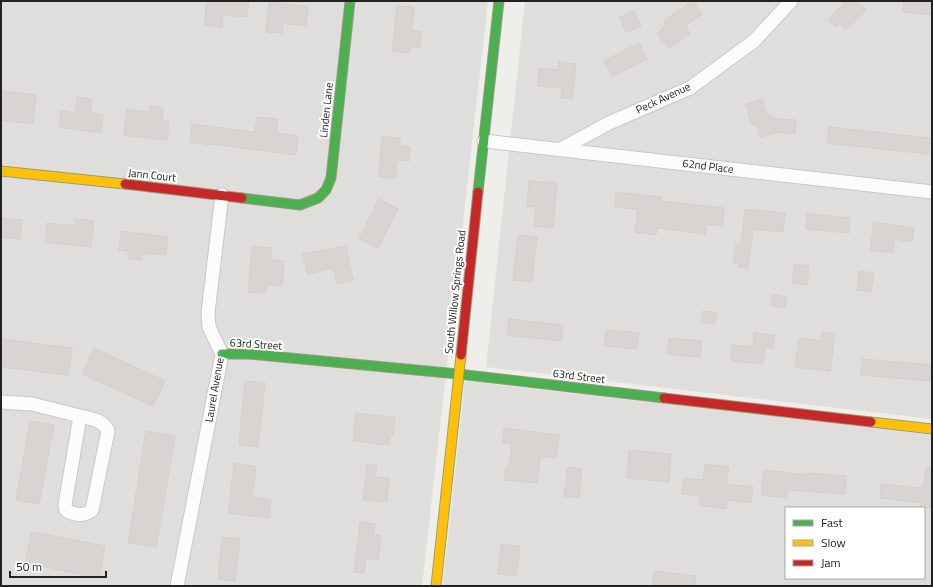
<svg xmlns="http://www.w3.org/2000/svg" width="933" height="587" viewBox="0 0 933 587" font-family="'Titillium Web',sans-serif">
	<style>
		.residential { fill: #dfdedc; fill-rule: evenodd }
		.building { fill: #d7d4d2; stroke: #d3d0cc }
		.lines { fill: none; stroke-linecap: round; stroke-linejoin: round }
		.street-casing { stroke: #c9c8c7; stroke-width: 15 }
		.fast-casing { stroke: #999a82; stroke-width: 11 }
		.slow-casing { stroke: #999a82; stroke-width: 11 }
		.jam-casing { stroke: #999a82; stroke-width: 11 }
		.street { stroke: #fdfcfc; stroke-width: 13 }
		.fast { stroke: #4caf50; stroke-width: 9 }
		.slow { stroke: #ffc107; stroke-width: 9 }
		.jam { stroke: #c62828; stroke-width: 9 }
		.labels { text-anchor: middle; stroke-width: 4; stroke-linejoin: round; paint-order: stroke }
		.street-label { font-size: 11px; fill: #222; stroke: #fff }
	</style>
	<rect width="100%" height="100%" fill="#f0eeeb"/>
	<path class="residential" d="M 1,1 L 488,1 L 422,586 L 1,586 Z
		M 525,1 L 932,1 L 932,419 L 486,367 Z
		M 465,381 L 932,435 L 932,586 L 443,586 ZM 786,508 L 924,508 L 924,578 L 786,578 Z"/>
	<path class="building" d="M 206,1 L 249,1 L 247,17 L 223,15 L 222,27 L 205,25 Z
		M 691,1 L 693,1 L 702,14 L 685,26 L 690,33 L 669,49 L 657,33 L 666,25 L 663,22 Z
		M 846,1 L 857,1 L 866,10 L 846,30 L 840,23 L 836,27 L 828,20 Z
		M 904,1 L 932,1 L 932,15 L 903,12 Z
		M 269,2 L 308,7 L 306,26 L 283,23 L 282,33 L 266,32 Z
		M 397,6 L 414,7 L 412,31 L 421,32 L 420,48 L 410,47 L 410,53 L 392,51 Z
		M 634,11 L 641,26 L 626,32 L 620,17 Z
		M 639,43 L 647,59 L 612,77 L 604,61 Z
		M 559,62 L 576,64 L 572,99 L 561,98 L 562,88 L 538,86 L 539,68 L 558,70 Z
		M 1,91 L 36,95 L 33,124 L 1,120 Z
		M 77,97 L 92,99 L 91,113 L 103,115 L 101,133 L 59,127 L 61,111 L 75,113 Z
		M 762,99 L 767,115 L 771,114 L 772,118 L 796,120 L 795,134 L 778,132 L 760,137 L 757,124 L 752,126 L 746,104 Z
		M 151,106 L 163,108 L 162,121 L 169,122 L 167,140 L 124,135 L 127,110 L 150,112 Z
		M 257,117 L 278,119 L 276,133 L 298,136 L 296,155 L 212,144 L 212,145 L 190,142 L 192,124 L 255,132 Z
		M 829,127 L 930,138 L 928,154 L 827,143 Z
		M 382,136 L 400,138 L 400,146 L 410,147 L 409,161 L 397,160 L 396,178 L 379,177 Z
		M 529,181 L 557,183 L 553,228 L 534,226 L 536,207 L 527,206 Z
		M 616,192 L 661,197 L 660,201 L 724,208 L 722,226 L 706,224 L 705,234 L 657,228 L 656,235 L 635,232 L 638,209 L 615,207 Z
		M 379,199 L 398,209 L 378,248 L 359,239 Z
		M 745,209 L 785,213 L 783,232 L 753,229 L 748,268 L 739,267 L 739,263 L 733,262 L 736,244 L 741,244 Z
		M 807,214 L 850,218 L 849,233 L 806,229 Z
		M 1,218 L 22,220 L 20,239 L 1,237 Z
		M 75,219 L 94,221 L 91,247 L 45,242 L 47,223 L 75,226 Z
		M 874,222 L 914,228 L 912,242 L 895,239 L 893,253 L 870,250 Z
		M 121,231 L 168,237 L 166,255 L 142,253 L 142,260 L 128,259 L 128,251 L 119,250 Z
		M 518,235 L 537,237 L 532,282 L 513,280 Z
		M 252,246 L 272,248 L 271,260 L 284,261 L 282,286 L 267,284 L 266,293 L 248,292 Z
		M 346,246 L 353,280 L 337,284 L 333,268 L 307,274 L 303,254 Z
		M 794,264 L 809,266 L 807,285 L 792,283 Z
		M 859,271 L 874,273 L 871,292 L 857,290 Z
		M 773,295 L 787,297 L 785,308 L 771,306 Z
		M 703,311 L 717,313 L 715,324 L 701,322 Z
		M 509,319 L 563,325 L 561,341 L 507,335 Z
		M 606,330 L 639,333 L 637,349 L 604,346 Z
		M 822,332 L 835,334 L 830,371 L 795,367 L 799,338 L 821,341 Z
		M 754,333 L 775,335 L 773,349 L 765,348 L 763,364 L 731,361 L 732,345 L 753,347 Z
		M 669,338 L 702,341 L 700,357 L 667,354 Z
		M 1,339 L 72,348 L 68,375 L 1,367 Z
		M 94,348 L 165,381 L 153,406 L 82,374 Z
		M 862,359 L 932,365 L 932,381 L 861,375 Z
		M 245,381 L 265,383 L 258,447 L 239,445 Z
		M 356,413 L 395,418 L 393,436 L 390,435 L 389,445 L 353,441 Z
		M 30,421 L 54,425 L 39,504 L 16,500 Z
		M 504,428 L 559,435 L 556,458 L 540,456 L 537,483 L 505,480 L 506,467 L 509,467 L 512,444 L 503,443 Z
		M 146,431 L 175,436 L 156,547 L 128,543 Z
		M 629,450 L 671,454 L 669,482 L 627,478 Z
		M 234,463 L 256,466 L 252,497 L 271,500 L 269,518 L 228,513 Z
		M 367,464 L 377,465 L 375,477 L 389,478 L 387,502 L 363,500 Z
		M 705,464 L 729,467 L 726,484 L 753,487 L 751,503 L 727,500 L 726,509 L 699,505 L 700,496 L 682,494 L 684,478 L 703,480 Z
		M 568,467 L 582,469 L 579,498 L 564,496 Z
		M 926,467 L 932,467 L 932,508 L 920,508 L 921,503 L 880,498 L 881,484 L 923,488 Z
		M 764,470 L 807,475 L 807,473 L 846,476 L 845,494 L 787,490 L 786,498 L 761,495 Z
		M 360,522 L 375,524 L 373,534 L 381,536 L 378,560 L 366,558 L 364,573 L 354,572 Z
		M 32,532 L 105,546 L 99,578 L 25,563 Z
		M 222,537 L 240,539 L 235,581 L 218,579 Z
		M 501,544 L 520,546 L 516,576 L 498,574 Z
		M 654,571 L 696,576 L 695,586 L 652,586 Z"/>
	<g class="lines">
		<g class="street-casing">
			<path id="street" d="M 484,141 L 932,192
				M 561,149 L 609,123 L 690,88 L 754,41 L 791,1
				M 1,402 L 32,404 L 80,416
				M 80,416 C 91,419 104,420 108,431 L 92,510 C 85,517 73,515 66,510 L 65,505 Z
				M 177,586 L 222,354 L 209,327 L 208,313 L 222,195"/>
		</g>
		<g class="fast-casing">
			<path id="fast" d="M 478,192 L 499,1
				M 242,198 L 300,205 L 318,198 L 326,190 L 331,178 L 350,1
				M 222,354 L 249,354 L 458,374 L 664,398"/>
		</g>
		<g class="slow-casing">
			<path id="slow" d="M 1,171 L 125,184
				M 871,422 L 932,429
				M 436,586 L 461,355"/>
		</g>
		<g class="jam-casing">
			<path id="jam" d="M 125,184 L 242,198
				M 461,355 L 478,192
				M 664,398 L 871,422"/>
		</g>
		<use href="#street" class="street"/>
		<use href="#fast" class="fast"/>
		<use href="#slow" class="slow"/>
		<use href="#jam" class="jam"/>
	</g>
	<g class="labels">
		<g class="street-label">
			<text transform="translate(663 98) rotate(-25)" y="4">Peck Avenue</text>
			<text transform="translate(326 110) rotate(-84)" y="4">Linden Lane</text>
			<text transform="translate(708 166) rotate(7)" y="4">62nd Place</text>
			<text transform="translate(152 175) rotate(6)" y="4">Jann Court</text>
			<text transform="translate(455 292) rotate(-84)" y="4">South Willow Springs Road</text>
			<text transform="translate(256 344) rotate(4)" y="4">63rd Street</text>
			<text transform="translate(579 376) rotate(7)" y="4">63rd Street</text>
			<text transform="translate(214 390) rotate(-80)" y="4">Laurel Avenue</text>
		</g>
	</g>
	<rect width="933" height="587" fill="none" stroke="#222222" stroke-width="4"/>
	<rect x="785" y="507" width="140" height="72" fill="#ffffff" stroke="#a7a7a7"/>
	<rect x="793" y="520" width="20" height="6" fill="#4caf50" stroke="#a7a7a7"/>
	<text x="821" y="527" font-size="12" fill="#222222">Fast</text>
	<rect x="793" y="540" width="20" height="6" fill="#ffc107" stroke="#a7a7a7"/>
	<text x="821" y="547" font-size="12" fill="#222222">Slow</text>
	<rect x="793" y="560" width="20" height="6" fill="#c62828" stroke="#a7a7a7"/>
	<text x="821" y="567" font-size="12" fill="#222222">Jam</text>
	<path d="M10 571v6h96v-6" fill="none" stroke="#222222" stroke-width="2"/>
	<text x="16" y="571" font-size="12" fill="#222222" stroke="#ffffff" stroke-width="3" paint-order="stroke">50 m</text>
</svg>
